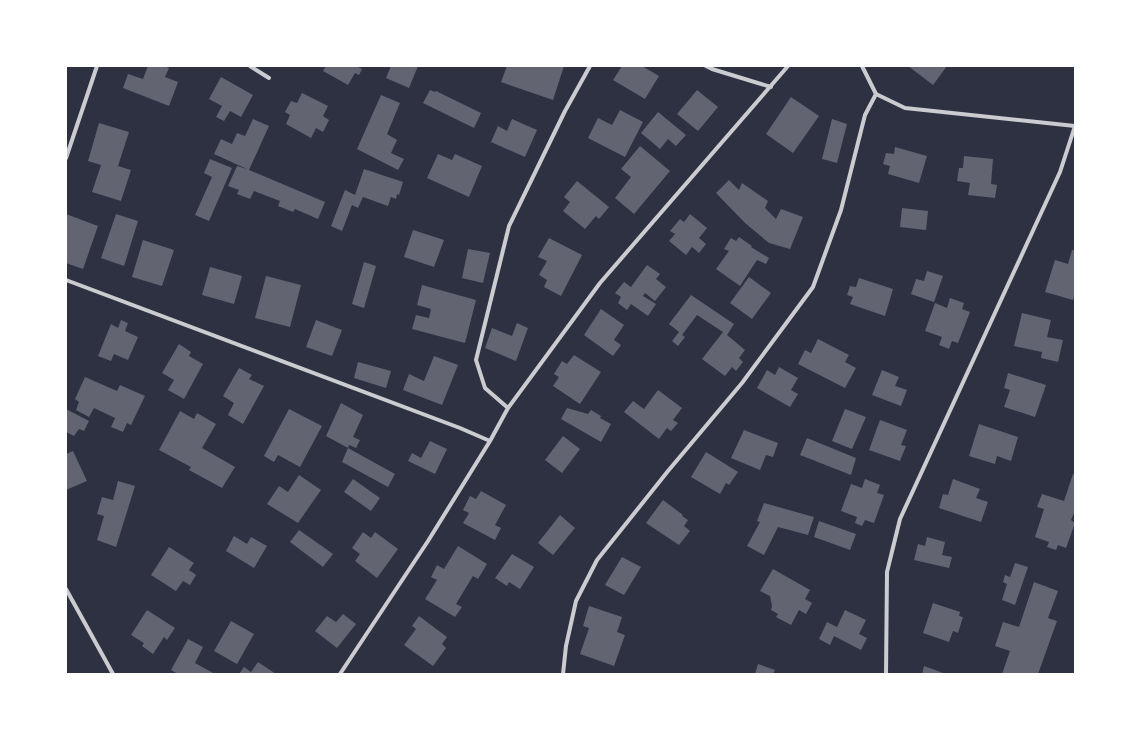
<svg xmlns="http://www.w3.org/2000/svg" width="1141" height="740" viewBox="0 0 1141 740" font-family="Commissioner,sans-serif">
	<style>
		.building { fill: #626471 }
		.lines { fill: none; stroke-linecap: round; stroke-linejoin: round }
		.minor { stroke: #caccd0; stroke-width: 4 }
	</style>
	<rect width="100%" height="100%" fill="#2d3142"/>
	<path class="building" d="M 148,66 L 164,66 L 169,68 L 165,77 L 178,82 L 169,106 L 123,88 L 128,74 L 143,79 Z
		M 326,66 L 359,66 L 358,67 L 362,69 L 359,75 L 355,73 L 348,85 L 323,71 Z
		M 391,66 L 418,66 L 409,88 L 386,78 Z
		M 507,66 L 564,66 L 553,100 L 501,82 Z
		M 622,66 L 642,66 L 659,76 L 645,99 L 613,80 Z
		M 908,66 L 947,66 L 933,85 Z
		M 221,77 L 253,95 L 241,117 L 230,111 L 224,121 L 216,117 L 222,106 L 209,99 Z
		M 430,90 L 435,92 L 436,91 L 481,113 L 474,128 L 423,103 Z
		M 697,90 L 718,107 L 698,131 L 677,114 Z
		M 302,93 L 328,106 L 323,116 L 329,120 L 323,132 L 316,128 L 311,138 L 286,124 L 290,115 L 285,112 L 291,101 L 297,103 Z
		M 381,95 L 400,103 L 387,134 L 397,140 L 391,153 L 404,159 L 398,170 L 357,149 Z
		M 791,97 L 819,116 L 793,153 L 766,134 Z
		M 620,110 L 643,122 L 625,157 L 588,138 L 598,118 L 612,125 Z
		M 658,112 L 686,135 L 676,146 L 668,139 L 660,149 L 641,133 Z
		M 253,119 L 269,126 L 249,170 L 325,202 L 318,219 L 295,209 L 293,212 L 278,206 L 280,201 L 254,191 L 250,199 L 237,194 L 239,190 L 228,186 L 237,166 L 247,169 L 214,154 L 221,139 L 232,144 L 237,133 L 245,136 Z
		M 512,119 L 537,130 L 525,157 L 491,142 L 498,126 L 507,131 Z
		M 832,119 L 847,124 L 837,163 L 822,159 Z
		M 99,123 L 129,132 L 118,166 L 131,170 L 121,201 L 92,192 L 101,165 L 88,161 Z
		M 640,146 L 670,171 L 634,214 L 615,198 L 631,177 L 621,169 Z
		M 895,147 L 927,156 L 919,183 L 888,174 L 890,166 L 883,164 L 886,153 L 894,154 Z
		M 438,154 L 452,160 L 455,154 L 482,166 L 469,197 L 427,178 Z
		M 964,156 L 993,159 L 991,184 L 997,185 L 995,198 L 968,195 L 970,183 L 957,181 L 959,168 L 963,168 Z
		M 210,159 L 232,168 L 209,221 L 195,215 L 212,177 L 204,173 Z
		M 364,169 L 403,182 L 399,195 L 397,194 L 396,199 L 391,197 L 388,206 L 363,197 L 358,208 L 352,205 L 342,231 L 331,226 L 345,190 L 355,195 Z
		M 729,180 L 739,190 L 742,183 L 768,201 L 765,208 L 776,219 L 781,209 L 803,217 L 790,249 L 769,243 L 745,223 L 716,193 Z
		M 577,181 L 609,207 L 599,219 L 596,216 L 585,229 L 563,211 L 570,202 L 564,197 Z
		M 902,208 L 928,211 L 926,230 L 900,227 Z
		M 66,214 L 98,226 L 83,269 L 66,263 Z
		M 116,214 L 138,221 L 124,266 L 101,258 Z
		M 690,214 L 707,228 L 699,238 L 706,244 L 699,253 L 692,247 L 686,255 L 669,241 L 675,234 L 670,231 L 680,219 L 684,222 Z
		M 413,230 L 444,240 L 434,267 L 404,257 Z
		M 739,237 L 752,246 L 751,247 L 769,258 L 766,264 L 757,260 L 740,286 L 716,269 L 729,251 L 724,249 L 731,238 L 736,241 Z
		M 549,238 L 582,255 L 561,296 L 544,287 L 547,280 L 539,275 L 547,261 L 538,257 Z
		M 143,240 L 174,250 L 162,286 L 132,277 Z
		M 468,249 L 490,253 L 483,283 L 462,278 Z
		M 1072,250 L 1075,250 L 1075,294 L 1073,300 L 1045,292 L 1055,260 L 1068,264 Z
		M 364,262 L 376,266 L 364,308 L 352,304 Z
		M 647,265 L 660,274 L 656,279 L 666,287 L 655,301 L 645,293 L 643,296 L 656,304 L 648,316 L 631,304 L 627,310 L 618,303 L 621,297 L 615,293 L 624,282 L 631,287 Z
		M 210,267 L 242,276 L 234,304 L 202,295 Z
		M 927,271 L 943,276 L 934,302 L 911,294 L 916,279 L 924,281 Z
		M 266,276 L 301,285 L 290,327 L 255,318 Z
		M 749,277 L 771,293 L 752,319 L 730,303 Z
		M 859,278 L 893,289 L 885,316 L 850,304 L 853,297 L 847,295 L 850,286 L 856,287 Z
		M 422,285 L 476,300 L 465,343 L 412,329 L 416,315 L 429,318 L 431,309 L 417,305 Z
		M 691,295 L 734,324 L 727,335 L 745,350 L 739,358 L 743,362 L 736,371 L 732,367 L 725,376 L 702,359 L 723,332 L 697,315 L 682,335 L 685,337 L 678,346 L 672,341 L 679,332 L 669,324 Z
		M 950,298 L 964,303 L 962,309 L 970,312 L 958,343 L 952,341 L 949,349 L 939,345 L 942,337 L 925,331 L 935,303 L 947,308 Z
		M 601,309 L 624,325 L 614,340 L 621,345 L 613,356 L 584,335 Z
		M 1022,313 L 1051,320 L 1047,337 L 1063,340 L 1058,362 L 1041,358 L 1042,352 L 1014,346 Z
		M 121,320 L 128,323 L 125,331 L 138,337 L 128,360 L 114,354 L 111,361 L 98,356 L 111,324 L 118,328 Z
		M 316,320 L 342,330 L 332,356 L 306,347 Z
		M 517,323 L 528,328 L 516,361 L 485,348 L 492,328 L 512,336 Z
		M 818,339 L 849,355 L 845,362 L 856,368 L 845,388 L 798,364 L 805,350 L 811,353 Z
		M 179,344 L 191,352 L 189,356 L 203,364 L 184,399 L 168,390 L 174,380 L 162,373 Z
		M 574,355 L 601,372 L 580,404 L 553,386 L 559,377 L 554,374 L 562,361 L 567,364 Z
		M 434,356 L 458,365 L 442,405 L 403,390 L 409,374 L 424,381 Z
		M 358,362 L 391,371 L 386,388 L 354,378 Z
		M 779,367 L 798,378 L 791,390 L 798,394 L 790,407 L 757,388 L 767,370 L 775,375 Z
		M 239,368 L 252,375 L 249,379 L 264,386 L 243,424 L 228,415 L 234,403 L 223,396 Z
		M 882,370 L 899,377 L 895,386 L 907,390 L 901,406 L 872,395 Z
		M 1008,373 L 1046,385 L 1035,417 L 1004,407 L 1010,390 L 1004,388 Z
		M 85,377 L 117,391 L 120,385 L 145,396 L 131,425 L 127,423 L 123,432 L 111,427 L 115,418 L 94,408 L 89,417 L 76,410 L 79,402 L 75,399 Z
		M 658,390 L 682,408 L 673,420 L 678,423 L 671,431 L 667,428 L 659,439 L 624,412 L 633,401 L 644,409 Z
		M 341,403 L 363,415 L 353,437 L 360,440 L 356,448 L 349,445 L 348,448 L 326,436 Z
		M 567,408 L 588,414 L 591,410 L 601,416 L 600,418 L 611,424 L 601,442 L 561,419 Z
		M 66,409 L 89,421 L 84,431 L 79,429 L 74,436 L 66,432 Z
		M 289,409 L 322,426 L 300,467 L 278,455 L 274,462 L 264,456 Z
		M 845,409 L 866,417 L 852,449 L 832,441 Z
		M 180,411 L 194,419 L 197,413 L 216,424 L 202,448 L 235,467 L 222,488 L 189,470 L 191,467 L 159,450 Z
		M 880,420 L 907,430 L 901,445 L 906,446 L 900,461 L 869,450 Z
		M 979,424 L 1018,437 L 1011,461 L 997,456 L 995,464 L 969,456 Z
		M 744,430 L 778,443 L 773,457 L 766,455 L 760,470 L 731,458 Z
		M 563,436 L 580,449 L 562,473 L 545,460 Z
		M 807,438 L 856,458 L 851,475 L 800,455 Z
		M 430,441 L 447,449 L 435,474 L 408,461 L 412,453 L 421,458 Z
		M 348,448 L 395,474 L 388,487 L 342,462 Z
		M 73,451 L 87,481 L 66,490 L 66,454 Z
		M 706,452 L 738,472 L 729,485 L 726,483 L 720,494 L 691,477 Z
		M 1073,474 L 1075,475 L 1075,511 L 1071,520 L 1075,523 L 1066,548 L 1058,545 L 1056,550 L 1047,547 L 1049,542 L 1035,537 L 1044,509 L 1037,507 L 1042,494 L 1064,501 Z
		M 299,475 L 321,490 L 298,523 L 267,504 L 279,486 L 288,492 Z
		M 353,479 L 380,498 L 371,511 L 344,492 Z
		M 865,479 L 880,485 L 877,493 L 884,495 L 874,523 L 865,520 L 862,526 L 855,523 L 857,517 L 841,511 L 851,484 L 862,488 Z
		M 953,479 L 980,489 L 976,498 L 988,502 L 981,522 L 939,508 L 943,494 L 948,495 Z
		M 118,481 L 135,486 L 116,547 L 97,540 L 104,516 L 97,514 L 102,497 L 113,500 Z
		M 481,491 L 506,505 L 495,525 L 501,528 L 495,540 L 463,523 L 469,513 L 463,510 L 470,496 L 476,499 Z
		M 663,500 L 683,515 L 682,516 L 688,520 L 684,526 L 690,531 L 679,545 L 646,523 Z
		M 764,503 L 814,517 L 808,535 L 778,527 L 764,555 L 747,546 L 760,522 L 757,521 Z
		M 560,515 L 575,528 L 553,555 L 538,543 Z
		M 819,521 L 856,534 L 850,550 L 814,537 Z
		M 299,530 L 333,554 L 323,567 L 290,542 Z
		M 363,532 L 371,538 L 375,532 L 398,549 L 377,578 L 355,561 L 360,554 L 352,548 Z
		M 234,536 L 247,544 L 251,537 L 267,546 L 254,568 L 226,551 Z
		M 927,537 L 945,542 L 942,555 L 952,557 L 949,568 L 914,560 L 918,544 L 925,546 Z
		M 458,546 L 487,564 L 478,579 L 473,576 L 456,604 L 462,607 L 455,617 L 425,599 L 437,580 L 431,577 L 437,565 L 444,569 Z
		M 169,547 L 194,563 L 189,570 L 196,575 L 190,585 L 183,581 L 176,591 L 151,575 Z
		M 512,554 L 534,567 L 520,589 L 509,582 L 507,586 L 495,578 Z
		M 622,557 L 641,567 L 624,595 L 605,585 Z
		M 1015,563 L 1028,567 L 1015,605 L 1002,600 L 1007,584 L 1003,582 L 1005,575 L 1010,577 Z
		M 773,569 L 810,590 L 805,599 L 812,603 L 806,614 L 799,610 L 791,625 L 776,617 L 778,614 L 771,610 L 772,606 L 770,596 L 760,591 Z
		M 1034,582 L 1058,591 L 1048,618 L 1057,621 L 1038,674 L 1002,674 L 1010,651 L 995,646 L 1003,622 L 1019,627 Z
		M 933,603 L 960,612 L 959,616 L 963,617 L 958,633 L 953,631 L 949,642 L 923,633 Z
		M 589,606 L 622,617 L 617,632 L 625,635 L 614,666 L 580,654 L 589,628 L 583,626 Z
		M 147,610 L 175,628 L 167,640 L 164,637 L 153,654 L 142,646 L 144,643 L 131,635 Z
		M 845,610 L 866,620 L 859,634 L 867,638 L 861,650 L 834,636 L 830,645 L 819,639 L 827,622 L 837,627 Z
		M 343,614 L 356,624 L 337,648 L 315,631 L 327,616 L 336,622 Z
		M 419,616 L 447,637 L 442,644 L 446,648 L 433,666 L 404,645 L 416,629 L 412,626 Z
		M 231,621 L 254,634 L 237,664 L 214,651 Z
		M 188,639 L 203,647 L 195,663 L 215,674 L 178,674 L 171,670 Z
		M 258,662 L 276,674 L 239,674 L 244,667 L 251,672 Z
		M 758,664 L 775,670 L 773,674 L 755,674 Z
		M 924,666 L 946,674 L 922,674 Z"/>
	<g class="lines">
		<path class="minor" d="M 250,66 L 269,78
			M 706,66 L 712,69 L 771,87
			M 862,66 L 876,94 L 905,108 L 1075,126
			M 66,158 L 97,66
			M 66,280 L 460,428 L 490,441
			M 508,408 L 485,388 L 476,360 L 509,226 L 565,111 L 590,66
			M 66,589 L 113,674
			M 340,674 L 428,541 L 490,441 L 508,408 L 600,283 L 788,66
			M 563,674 L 566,646 L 576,601 L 597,560 L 668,471 L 742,383 L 813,287 L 841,210 L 865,115 L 876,94
			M 886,674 L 887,572 L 900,519 L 1060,172 L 1075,126"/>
	</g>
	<rect width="1141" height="740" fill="none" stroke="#ffffff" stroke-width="134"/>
</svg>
